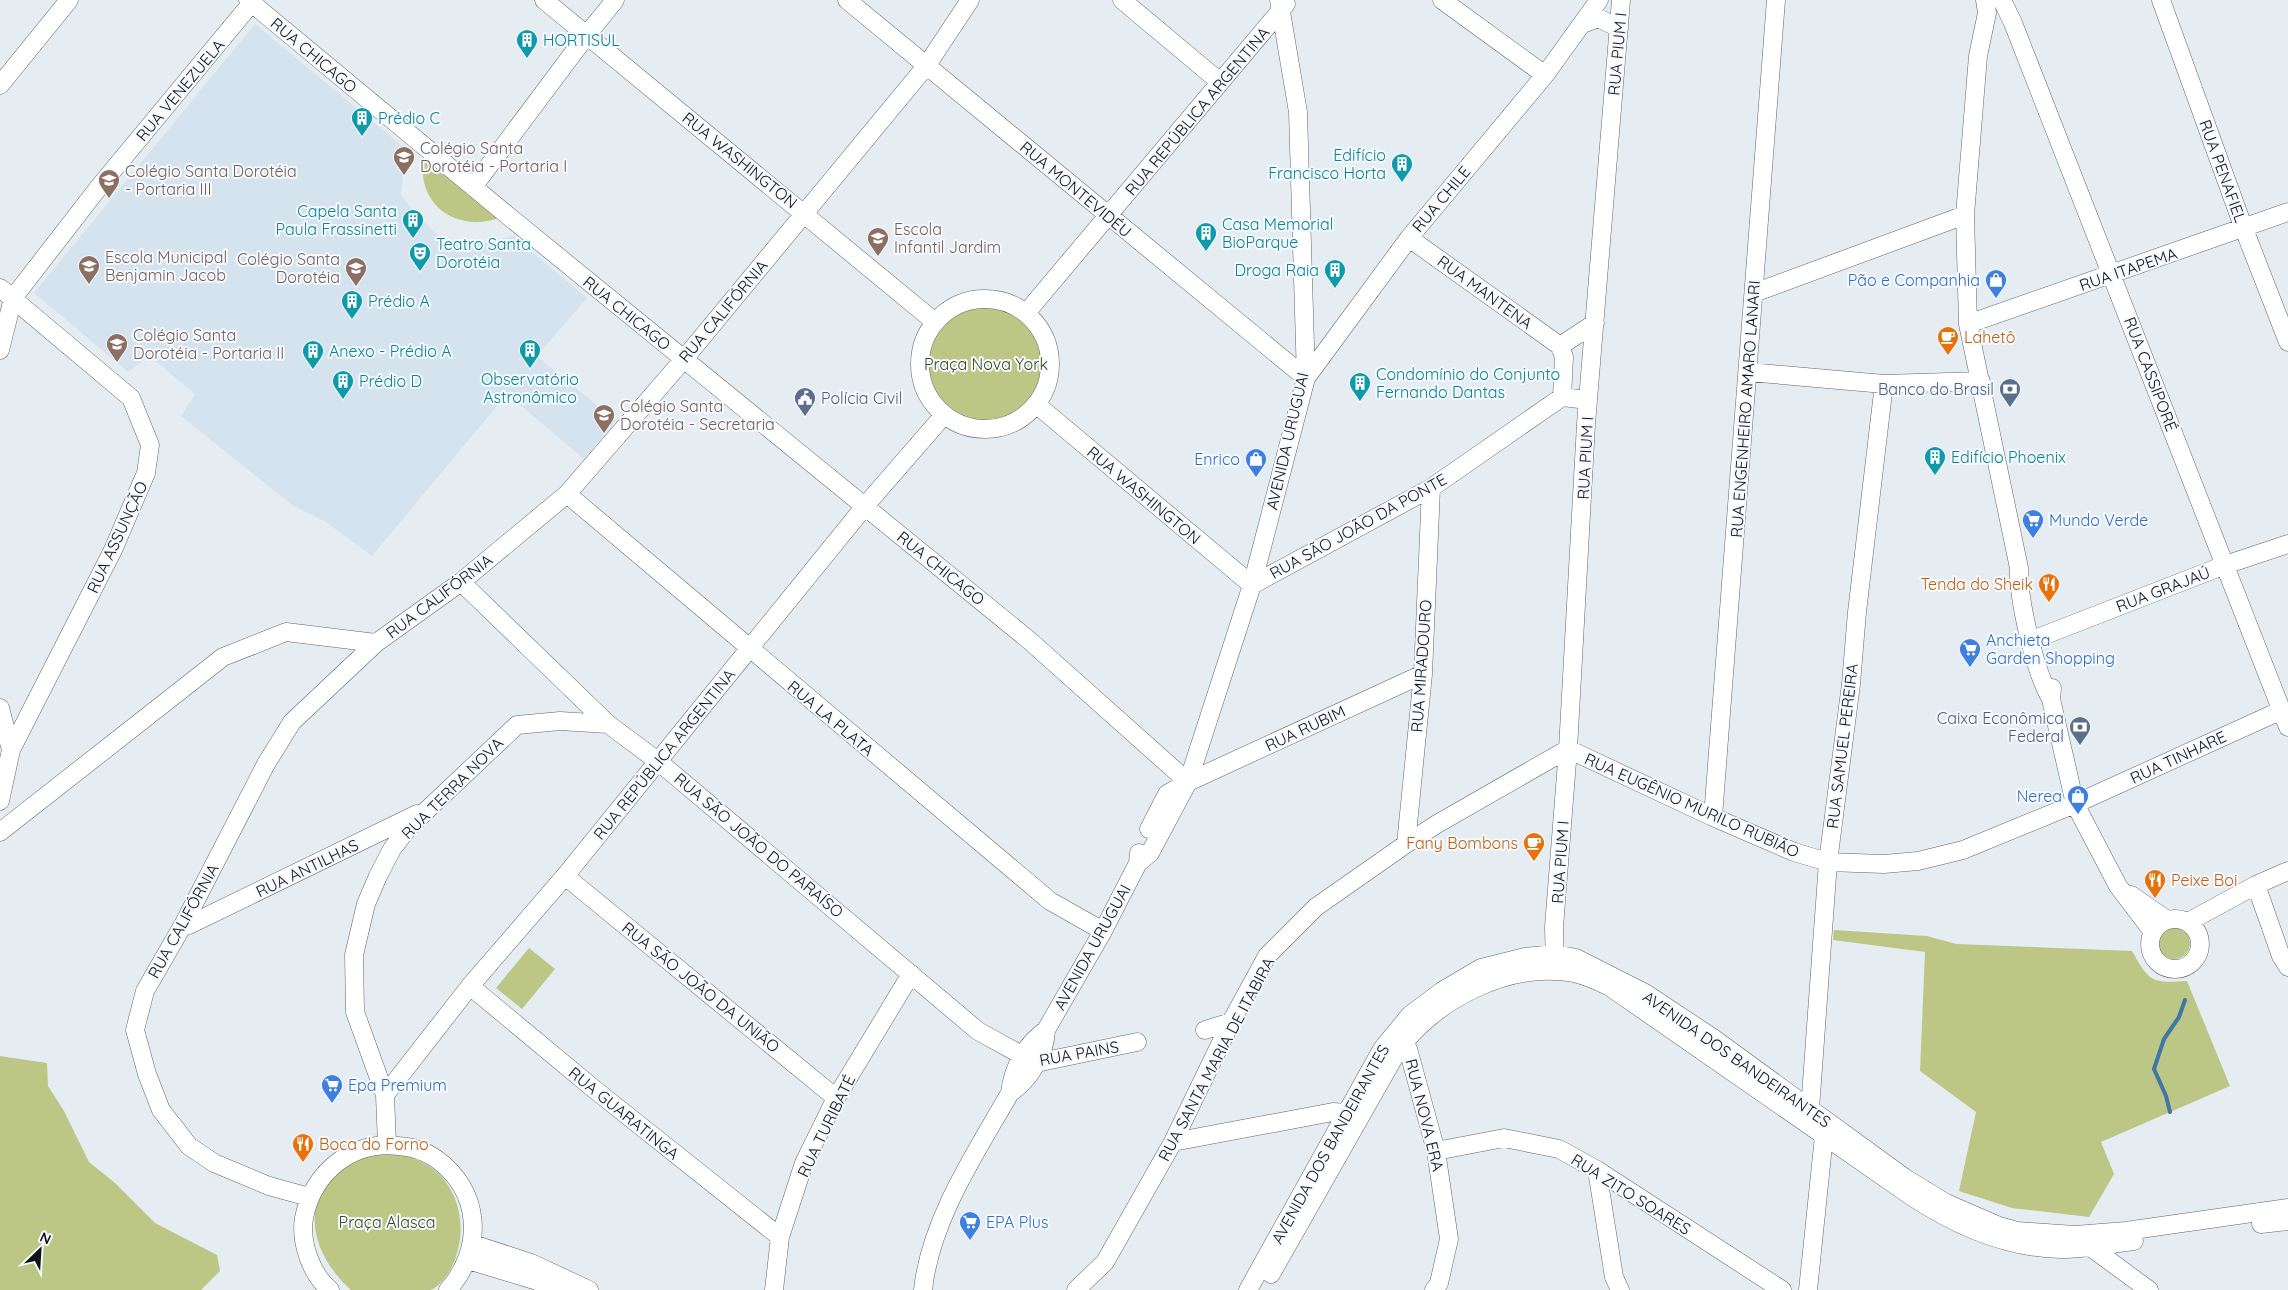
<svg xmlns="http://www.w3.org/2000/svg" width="2288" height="1290" viewBox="0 0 2288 1290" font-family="Quicksand,sans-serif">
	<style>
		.built { fill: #d5e3ef }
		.green { fill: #bcc685 }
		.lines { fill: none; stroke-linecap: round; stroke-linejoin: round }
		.stream { stroke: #4077a6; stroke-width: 4 }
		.minor-casing { stroke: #5f666b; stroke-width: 19 }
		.minor { stroke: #fff; stroke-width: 18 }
		.labels { text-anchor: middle; stroke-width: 4; stroke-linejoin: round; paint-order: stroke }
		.culture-label { font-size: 16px; fill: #0d838f; stroke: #f4faff; text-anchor: start }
		.street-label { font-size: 16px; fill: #101214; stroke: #f4faff }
		.education-label { font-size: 16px; fill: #785e54; stroke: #f4faff; text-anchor: start }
		.shop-label { font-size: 16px; fill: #366cbe; stroke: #f4faff; text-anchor: start }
		.food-label { font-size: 16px; fill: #c56008; stroke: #f4faff; text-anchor: start }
		.park-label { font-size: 16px; fill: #41471e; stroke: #f4faff }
		.service-label { font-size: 16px; fill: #4e5e75; stroke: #f4faff; text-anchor: end }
	</style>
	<rect width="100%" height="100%" fill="#e5edf3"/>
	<path class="built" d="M 255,24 L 406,149 L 401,195 L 418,217 L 443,239 L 467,244 L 484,243 L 513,236 L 587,298 L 537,356 L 616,421 L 584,459 L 507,394 L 372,556 L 326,522 L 292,505 L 181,416 L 195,394 L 149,356 L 128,372 L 34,293 Z"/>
	<path class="green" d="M 424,157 L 499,218 C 456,233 415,204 424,157 Z
		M928 364a58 58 0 1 1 116 0a58 58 0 1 1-116 0Z
		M2158 943a16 16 0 1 1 32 0a16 16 0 1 1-32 0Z
		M 1834,930 L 1927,936 L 1956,944 L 2132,951 C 2150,983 2152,983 2187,981 L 2230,1086 L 2101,1142 L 2114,1174 L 2089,1217 L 2012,1208 L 1959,1191 L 1976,1112 L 1920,1071 L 1925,952 L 1833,940 Z
		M 529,948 L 555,969 L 522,1009 L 496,988 Z
		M 0,1056 L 47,1063 L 48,1086 L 64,1111 L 89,1162 L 115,1183 L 155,1223 L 217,1255 L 220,1271 L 201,1290 L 0,1290 Z
		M 372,1154 C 388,1154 404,1153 420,1161 C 462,1181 471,1234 449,1272 C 445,1278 438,1288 430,1290 C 424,1290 415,1290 408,1290 C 389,1290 370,1290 351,1290 C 313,1256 296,1202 344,1167 C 352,1161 362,1158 372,1154 Z"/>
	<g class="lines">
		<path class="stream" d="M 2170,1112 L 2166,1096 L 2154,1069 L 2164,1039 L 2179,1017 L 2185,1000"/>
		<g class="minor-casing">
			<path id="minor" d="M 248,0 L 512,219 L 1030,641 L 1188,782
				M 544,0 L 935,322
				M 847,0 L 1306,378
				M 1122,0 L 1220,82
				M 1442,0 L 1545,75
				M 1985,0 L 1987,13 L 1978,56 L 1965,215 L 1968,324 L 2019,568 C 2018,600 2035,672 2051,699
				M 2002,0 L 2013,23 L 2288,727
				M 2161,0 L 2244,229 L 2288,342
				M 1582,24 L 1598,18 L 1619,28
				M 0,85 L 69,0
				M 473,187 L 586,36 L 615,0
				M 1409,238 L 1560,346 L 1564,357 L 1562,397
				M 0,288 L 131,398 L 150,445 L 146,473 L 113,550 L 11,750 L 0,801
				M 1754,293 L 1965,215
				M920 364a65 65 0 1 1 130 0a65 65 0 1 1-130 0Z
				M 1026,313 L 1286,4
				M 1968,324 L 2288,212
				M 1560,346 L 1595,323
				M 0,350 L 13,298 L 99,187 L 254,0
				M 1748,372 L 1884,384 L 1981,381
				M 1306,378 L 1409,238 L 1545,75 L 1599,0
				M 1037,405 L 1252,585
				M 567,494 L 1050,901 L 1103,931
				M 461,582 L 608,724 L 659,762 L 978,1031 L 1036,1063 L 1137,1042
				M 1252,585 L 1431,488 L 1562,397 L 1588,400
				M 2040,637 L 2225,565 L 2288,544
				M 2052,688 L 2051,699 L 2075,804 L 2118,886 L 2153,932
				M 0,708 L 11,750
				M 1713,817 L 1776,0
				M 1149,829 L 1167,794 L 1188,782 L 1423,674
				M 0,832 L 223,657 L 286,632 L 376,643
				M 1406,844 L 1423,674 L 1431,488
				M 1138,863 L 1150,853 L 1188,782 L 1252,585 L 1306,378 L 1298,112 L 1279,0
				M 565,876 L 836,1098
				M 2256,885 L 2281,956 L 2288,967
				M 2131,895 L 2167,920
				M2150 944a25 25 0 1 1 50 0a25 25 0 1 1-50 0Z
				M 2188,922 L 2256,885 L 2288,871
				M 183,925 L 189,925 L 417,814
				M 1555,963 L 1554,927 L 1568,749 L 1586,424 L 1621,0
				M 470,986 L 594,1089 L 780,1237
				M 1205,1030 L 1231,1022
				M 1398,1036 L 1408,1049 L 1436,1151 L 1449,1239 L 1439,1283 L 1434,1290
				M 1010,1093 C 1030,1079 1045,1055 1046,1030
				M 385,1095 L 470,986 L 565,876 L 865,506 L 944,415
				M 1810,1109 L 1828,862 L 1851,684 L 1857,612 L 1884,384
				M 1173,1142 L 1333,1112 L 1347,1113
				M 387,1144 L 385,1095 L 355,1012 L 354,955 L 366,904 L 378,876 L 392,849 L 409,827 L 517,725 L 560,721 L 608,724
				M 1436,1151 L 1504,1138 L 1559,1149 L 1597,1170 L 1782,1290
				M 1597,1170 L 1614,1277 L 1620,1290
				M 309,1197 L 269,1186 L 214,1163 L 189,1146 L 161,1110 L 147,1074 L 135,1030 L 145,991 L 183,925 L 266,764 L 292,722 L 376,643 L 461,582 L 567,494 L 684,359 L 927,65 L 970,0
				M 2261,1224 L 2288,1221
				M 2085,1243 L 2149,1290
				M 473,1244 L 531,1263 L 589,1290
				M 468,1260 L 537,1281 L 560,1290
				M 1271,1274 L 1397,1052 C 1433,1000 1510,961 1574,973 C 1587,976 1598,981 1610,987 L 1911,1196 C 1956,1226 2006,1248 2061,1249 C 2085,1249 2110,1244 2134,1241
				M 330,1290 C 311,1274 300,1242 304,1218 C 313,1172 352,1140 399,1146 C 411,1147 425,1151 435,1158 C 482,1191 484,1249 448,1290
				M 774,1290 L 780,1237 L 804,1163 L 836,1098 L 911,974
				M 923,1290 C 930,1221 976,1152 1010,1093 C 1013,1068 1025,1045 1046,1030 L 1103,931 L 1138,863 L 1139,853
				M 1076,1290 L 1105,1262 L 1173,1142 L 1231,1022 L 1267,956 L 1316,907 L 1406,844 L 1437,824 L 1568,749 L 1713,817 L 1794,852 L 1828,862 L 1884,864 L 1918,861 L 1963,850 L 2075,804 L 2282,710
				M 1248,1290 L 1382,1049 L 1410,1015 L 1442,991 L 1481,968 L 1525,957 L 1555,954 L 1576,958 L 1645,993 L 1713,1038 L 1905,1178 L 1946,1203 L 1999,1226 L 2017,1231 L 2075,1235 L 2126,1231 L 2288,1208
				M 1808,1290 L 1824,1136"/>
		</g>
		<use href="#minor" class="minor"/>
	</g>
	<defs>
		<g id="building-pin" transform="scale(1.125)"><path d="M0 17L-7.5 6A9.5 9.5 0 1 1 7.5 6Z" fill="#0f9aa8" stroke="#f4faff"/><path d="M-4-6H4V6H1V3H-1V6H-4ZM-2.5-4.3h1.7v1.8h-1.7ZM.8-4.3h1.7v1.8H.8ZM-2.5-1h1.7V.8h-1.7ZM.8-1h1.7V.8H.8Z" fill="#fff"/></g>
		<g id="school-pin" transform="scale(1.125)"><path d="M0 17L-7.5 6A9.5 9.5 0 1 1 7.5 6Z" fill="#8d6e63" stroke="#f4faff"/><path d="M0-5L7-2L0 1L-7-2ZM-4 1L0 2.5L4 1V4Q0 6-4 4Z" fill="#fff"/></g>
		<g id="theatre-pin" transform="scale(1.125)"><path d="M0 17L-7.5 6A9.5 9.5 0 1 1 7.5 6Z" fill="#0f9aa8" stroke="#f4faff"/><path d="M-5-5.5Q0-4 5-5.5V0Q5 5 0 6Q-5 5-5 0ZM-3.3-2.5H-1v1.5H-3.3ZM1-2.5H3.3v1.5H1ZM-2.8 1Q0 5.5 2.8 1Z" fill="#fff"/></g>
		<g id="shop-pin" transform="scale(1.125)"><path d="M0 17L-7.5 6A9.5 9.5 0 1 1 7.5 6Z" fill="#3f7fe0" stroke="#f4faff"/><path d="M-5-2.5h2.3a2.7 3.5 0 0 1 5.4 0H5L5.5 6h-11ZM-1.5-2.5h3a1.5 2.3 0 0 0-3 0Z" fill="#fff"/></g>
		<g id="cafe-pin" transform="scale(1.125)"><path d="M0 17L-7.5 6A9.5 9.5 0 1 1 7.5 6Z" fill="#e8710a" stroke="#f4faff"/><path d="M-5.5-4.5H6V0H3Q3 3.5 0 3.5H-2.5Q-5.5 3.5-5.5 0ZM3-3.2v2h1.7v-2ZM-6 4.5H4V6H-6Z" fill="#fff"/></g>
		<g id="bank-pin" transform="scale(1.125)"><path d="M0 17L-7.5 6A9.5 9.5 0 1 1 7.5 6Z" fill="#5c6f8a" stroke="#f4faff"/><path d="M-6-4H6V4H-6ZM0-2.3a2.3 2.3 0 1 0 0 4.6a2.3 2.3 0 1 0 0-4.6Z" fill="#fff"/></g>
		<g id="civic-pin" transform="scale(1.125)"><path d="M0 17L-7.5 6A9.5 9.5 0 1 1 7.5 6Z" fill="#5c6f8a" stroke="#f4faff"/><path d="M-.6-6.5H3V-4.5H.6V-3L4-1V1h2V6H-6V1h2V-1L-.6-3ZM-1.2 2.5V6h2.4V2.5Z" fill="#fff"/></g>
		<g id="supermarket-pin" transform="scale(1.125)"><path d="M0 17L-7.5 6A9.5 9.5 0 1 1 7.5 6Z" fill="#3f7fe0" stroke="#f4faff"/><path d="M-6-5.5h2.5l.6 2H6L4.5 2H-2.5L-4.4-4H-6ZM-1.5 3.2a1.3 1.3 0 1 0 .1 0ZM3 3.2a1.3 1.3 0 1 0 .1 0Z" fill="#fff"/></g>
		<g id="restaurant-pin" transform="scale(1.125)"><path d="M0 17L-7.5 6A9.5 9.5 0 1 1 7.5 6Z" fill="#e8710a" stroke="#f4faff"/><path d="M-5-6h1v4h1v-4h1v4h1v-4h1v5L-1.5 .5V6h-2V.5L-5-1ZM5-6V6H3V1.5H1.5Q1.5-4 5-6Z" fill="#fff"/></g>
	</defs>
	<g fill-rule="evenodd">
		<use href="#building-pin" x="527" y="40"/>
		<use href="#building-pin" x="362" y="118"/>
		<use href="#school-pin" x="404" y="157"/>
		<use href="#building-pin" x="1402" y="164"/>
		<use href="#school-pin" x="109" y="180"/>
		<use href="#building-pin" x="413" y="220"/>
		<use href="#building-pin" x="1206" y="233"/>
		<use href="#school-pin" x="878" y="238"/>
		<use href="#theatre-pin" x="420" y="253"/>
		<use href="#school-pin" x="89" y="266"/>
		<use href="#school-pin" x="356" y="268"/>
		<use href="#building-pin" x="1335" y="270"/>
		<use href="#shop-pin" x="1996" y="280"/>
		<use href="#building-pin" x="352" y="301"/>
		<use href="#cafe-pin" x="1948" y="337"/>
		<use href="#school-pin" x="117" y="344"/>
		<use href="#building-pin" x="530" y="350"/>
		<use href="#building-pin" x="313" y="351"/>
		<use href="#building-pin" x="343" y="381"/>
		<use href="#building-pin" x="1360" y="383"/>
		<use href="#bank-pin" x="2010" y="389"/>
		<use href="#civic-pin" x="805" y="398"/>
		<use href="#school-pin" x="604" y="415"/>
		<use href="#building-pin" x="1935" y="457"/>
		<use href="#shop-pin" x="1256" y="459"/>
		<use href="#supermarket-pin" x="2033" y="520"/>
		<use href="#restaurant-pin" x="2049" y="584"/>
		<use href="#supermarket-pin" x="1970" y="649"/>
		<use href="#bank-pin" x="2080" y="727"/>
		<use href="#shop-pin" x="2078" y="796"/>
		<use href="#cafe-pin" x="1534" y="843"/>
		<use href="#restaurant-pin" x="2155" y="880"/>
		<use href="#supermarket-pin" x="332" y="1085"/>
		<use href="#restaurant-pin" x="303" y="1144"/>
		<use href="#supermarket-pin" x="970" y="1222"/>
	</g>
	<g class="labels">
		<g class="culture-label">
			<text x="543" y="46">HORTISUL</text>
			<text x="378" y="124">Prédio C</text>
			<text x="1386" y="161" text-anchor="end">Edifício<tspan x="1386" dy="18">Francisco Horta</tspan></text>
			<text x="397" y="217" text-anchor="end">Capela Santa<tspan x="397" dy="18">Paula Frassinetti</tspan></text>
			<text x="1222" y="230">Casa Memorial<tspan x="1222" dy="18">BioParque</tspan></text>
			<text x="436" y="250">Teatro Santa<tspan x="436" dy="18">Dorotéia</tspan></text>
			<text x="1319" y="276" text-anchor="end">Droga Raia</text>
			<text x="368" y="307">Prédio A</text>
			<text x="329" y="357">Anexo - Prédio A</text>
			<text x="1376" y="380">Condomínio do Conjunto<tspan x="1376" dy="18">Fernando Dantas</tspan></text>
			<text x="530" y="385" text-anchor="middle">Observatório<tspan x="530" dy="18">Astronômico</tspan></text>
			<text x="359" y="387">Prédio D</text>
			<text x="1951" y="463">Edifício Phoenix</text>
		</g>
		<g class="street-label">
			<text transform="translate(1617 54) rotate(-85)" y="6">RUA PIUM I</text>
			<text transform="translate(314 55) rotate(40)" y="6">RUA CHICAGO</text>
			<text transform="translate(180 90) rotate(-50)" y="6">RUA VENEZUELA</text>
			<text transform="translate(1197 111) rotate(-50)" y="6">RUA REPÚBLICA ARGENTINA</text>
			<text transform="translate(740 160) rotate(39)" y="6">RUA WASHINGTON</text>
			<text transform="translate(2223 171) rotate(70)" y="6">RUA PENAFIEL</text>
			<text transform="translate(1076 189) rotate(40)" y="6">RUA MONTEVIDÉU</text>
			<text transform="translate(1441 199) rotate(-50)" y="6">RUA CHILE</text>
			<text transform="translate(2128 269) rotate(-19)" y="6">RUA ITAPEMA</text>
			<text transform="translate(1485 292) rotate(36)" y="6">RUA MANTENA</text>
			<text transform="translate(723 311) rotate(-50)" y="6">RUA CALIFÓRNIA</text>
			<text transform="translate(627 313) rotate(39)" y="6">RUA CHICAGO</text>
			<text transform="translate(2151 374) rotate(69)" y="6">RUA CASSIPORÉ</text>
			<text transform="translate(1745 409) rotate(-86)" y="6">RUA ENGENHEIRO AMARO LANARI</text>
			<text transform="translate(1287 441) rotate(-77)" y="6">AVENIDA URUGUAI</text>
			<text transform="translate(1585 458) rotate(-87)" y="6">RUA PIUM I</text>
			<text transform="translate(1144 495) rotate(40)" y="6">RUA WASHINGTON</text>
			<text transform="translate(1358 526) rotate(-29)" y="6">RUA SÃO JOÃO DA PONTE</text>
			<text transform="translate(117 537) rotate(-65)" y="6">RUA ASSUNÇÃO</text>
			<text transform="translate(941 568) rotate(39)" y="6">RUA CHICAGO</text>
			<text transform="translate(2163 589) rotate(-21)" y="6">RUA GRAJAÚ</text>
			<text transform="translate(439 596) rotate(-37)" y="6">RUA CALIFÓRNIA</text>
			<text transform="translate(1421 666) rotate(-86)" y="6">RUA MIRADOURO</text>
			<text transform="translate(831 718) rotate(40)" y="6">RUA LA PLATA</text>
			<text transform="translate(1305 728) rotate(-25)" y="6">RUA RUBIM</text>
			<text transform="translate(1842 746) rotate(-83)" y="6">RUA SAMUEL PEREIRA</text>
			<text transform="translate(664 754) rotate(-51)" y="6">RUA REPÚBLICA ARGENTINA</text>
			<text transform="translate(2178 757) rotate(-25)" y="6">RUA TINHARE</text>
			<text transform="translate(452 788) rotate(-45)" y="6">RUA TERRA NOVA</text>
			<text transform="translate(1692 805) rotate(24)" y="6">RUA EUGÊNIO MURILO RUBIÃO</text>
			<text transform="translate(759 845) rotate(40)" y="6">RUA SÃO JOÃO DO PARAÍSO</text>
			<text transform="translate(1560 862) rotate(-86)" y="6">RUA PIUM I</text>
			<text transform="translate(307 868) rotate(-26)" y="6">RUA ANTILHAS</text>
			<text transform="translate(183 921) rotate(-61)" y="6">RUA CALIFÓRNIA</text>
			<text transform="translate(1092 947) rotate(-61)" y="6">AVENIDA URUGUAI</text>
			<text transform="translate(701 987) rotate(39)" y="6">RUA SÃO JOÃO DA UNIÃO</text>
			<text transform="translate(1079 1053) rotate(-10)" y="6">RUA PAINS</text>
			<text transform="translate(1216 1059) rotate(-62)" y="6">RUA SANTA MARIA DE ITABIRA</text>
			<text transform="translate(1737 1059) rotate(35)" y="6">AVENIDA DOS BANDEIRANTES</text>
			<text transform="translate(624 1113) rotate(39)" y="6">RUA GUARATINGA</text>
			<text transform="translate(1425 1115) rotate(76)" y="6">RUA NOVA ERA</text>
			<text transform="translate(826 1126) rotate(-64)" y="6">RUA TURIBATÉ</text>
			<text transform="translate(1330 1144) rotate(-61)" y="6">AVENIDA DOS BANDEIRANTES</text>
			<text transform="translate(1631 1194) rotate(32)" y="6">RUA ZITO SOARES</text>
		</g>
		<g class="education-label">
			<text x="420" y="154">Colégio Santa<tspan x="420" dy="18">Dorotéia - Portaria I</tspan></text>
			<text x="125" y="177">Colégio Santa Dorotéia<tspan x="125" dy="18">- Portaria III</tspan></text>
			<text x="894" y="235">Escola<tspan x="894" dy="18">Infantil Jardim</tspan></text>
			<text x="105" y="263">Escola Municipal<tspan x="105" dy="18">Benjamin Jacob</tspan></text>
			<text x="340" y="265" text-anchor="end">Colégio Santa<tspan x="340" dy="18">Dorotéia</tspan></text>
			<text x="133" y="341">Colégio Santa<tspan x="133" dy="18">Dorotéia - Portaria II</tspan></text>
			<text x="620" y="412">Colégio Santa<tspan x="620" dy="18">Dorotéia - Secretaria</tspan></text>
		</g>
		<g class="shop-label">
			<text x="1980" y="286" text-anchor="end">Pão e Companhia</text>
			<text x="1240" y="465" text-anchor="end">Enrico</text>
			<text x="2049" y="526">Mundo Verde</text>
			<text x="1986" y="646">Anchieta<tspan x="1986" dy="18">Garden Shopping</tspan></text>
			<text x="2062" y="802" text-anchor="end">Nerea</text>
			<text x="348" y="1091">Epa Premium</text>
			<text x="986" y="1228">EPA Plus</text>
		</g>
		<g class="food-label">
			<text x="1964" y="343">Lahetô</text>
			<text x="2033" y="590" text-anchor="end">Tenda do Sheik</text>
			<text x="1518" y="849" text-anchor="end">Fany Bombons</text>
			<text x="2171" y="886">Peixe Boi</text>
			<text x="319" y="1150">Boca do Forno</text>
		</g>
		<g class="park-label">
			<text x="986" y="370">Praça Nova York</text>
			<text x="387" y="1228">Praça Alasca</text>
		</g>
		<g class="service-label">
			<text x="1994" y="395">Banco do Brasil</text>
			<text x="821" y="404" text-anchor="start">Polícia Civil</text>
			<text x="2064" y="724">Caixa Econômica<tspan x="2064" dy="18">Federal</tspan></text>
		</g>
	</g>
	<g transform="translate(40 1250) rotate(25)" stroke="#f4faff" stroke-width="4" paint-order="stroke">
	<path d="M0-4L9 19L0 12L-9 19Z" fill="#101214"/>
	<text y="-8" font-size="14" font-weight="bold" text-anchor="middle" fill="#101214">N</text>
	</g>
</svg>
